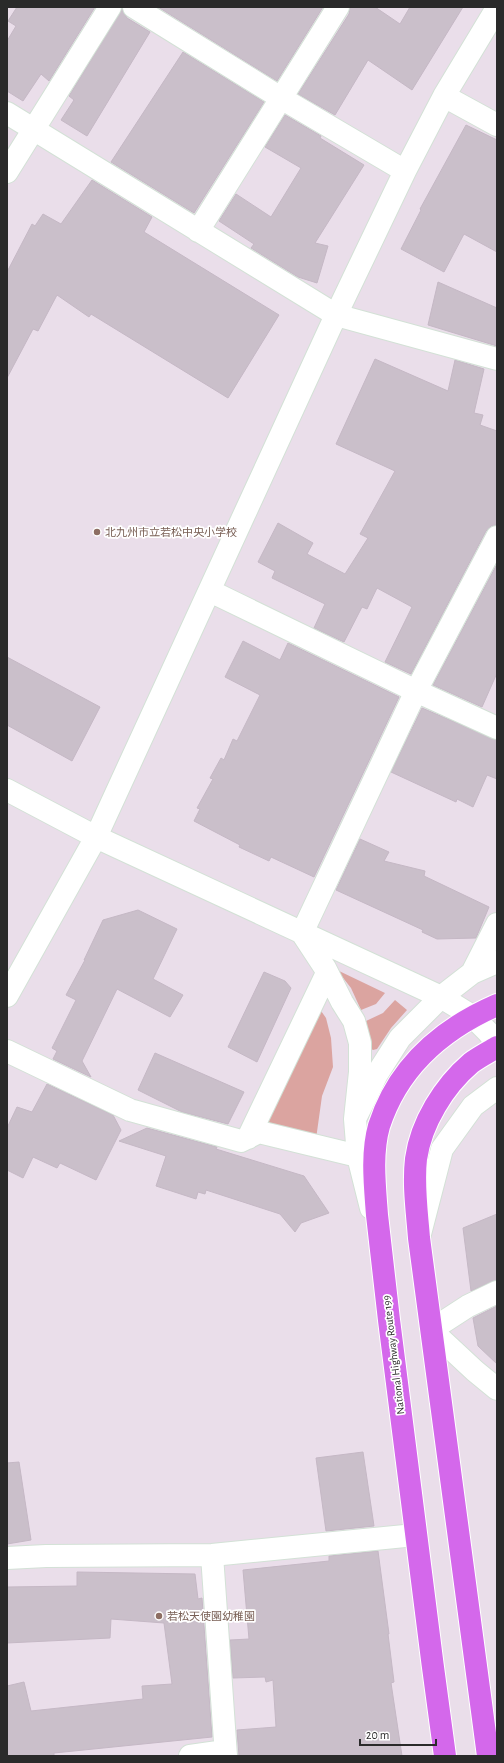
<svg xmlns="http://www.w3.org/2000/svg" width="504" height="1763" viewBox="0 0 504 1763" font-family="'Alegreya Sans','Noto Sans JP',sans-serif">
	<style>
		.green { fill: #dba4a0 }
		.building { fill: #cabfca; stroke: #c5b8c5 }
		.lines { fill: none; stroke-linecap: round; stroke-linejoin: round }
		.minor-casing { stroke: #d3e1d6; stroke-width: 24 }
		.highway-casing { stroke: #fff; stroke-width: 24 }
		.minor { stroke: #fff; stroke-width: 22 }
		.highway { stroke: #d468eb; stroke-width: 22 }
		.education-dot { fill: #8d6e63; stroke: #fff; stroke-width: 1.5 }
		.labels { text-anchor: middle; stroke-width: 3.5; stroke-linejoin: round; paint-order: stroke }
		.education-label { font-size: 11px; fill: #785e54; stroke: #fff; text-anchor: start }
		.street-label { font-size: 11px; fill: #2a2a2a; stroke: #fff }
	</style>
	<rect width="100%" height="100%" fill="#eadeea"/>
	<path class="green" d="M 337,970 L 385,993 L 376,1004 L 361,1010 L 351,988 Z
		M 395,1000 L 407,1010 L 391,1028 L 377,1049 L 373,1050 L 370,1048 L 366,1021 L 383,1013 Z
		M 319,1008 L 326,1018 L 331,1038 L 333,1067 L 322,1096 L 316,1139 L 271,1125 L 267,1119 Z"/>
	<path class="building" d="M 17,7 L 95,7 L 49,81 L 41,74 L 23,101 L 7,91 L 7,41 L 16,26 L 8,21 Z
		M 158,7 L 323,7 L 277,81 Z
		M 350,7 L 375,7 L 400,24 L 410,7 L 463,7 L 412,90 L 368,60 L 335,115 L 298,94 L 349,14 Z
		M 122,9 L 127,18 L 150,32 L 87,136 L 61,120 L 74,100 L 69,96 Z
		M 183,52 L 264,102 L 194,213 L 111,162 Z
		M 285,115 L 321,136 L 320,138 L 364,165 L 315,243 L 328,246 L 317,283 L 298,277 L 251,248 L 254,244 L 219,221 L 236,194 L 271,217 L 301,168 L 265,147 Z
		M 466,125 L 497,140 L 497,252 L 464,234 L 444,272 L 401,249 L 421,210 L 420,209 Z
		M 92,180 L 152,217 L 144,232 L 279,315 L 228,398 L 91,314 L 89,317 L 57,295 L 38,331 L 33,329 L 7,378 L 7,272 L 32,224 L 35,226 L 43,214 L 61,224 Z
		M 438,282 L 497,308 L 497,346 L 428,325 Z
		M 375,359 L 448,391 L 455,360 L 484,369 L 474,413 L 483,415 L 480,425 L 497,431 L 497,525 L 491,526 L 486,531 L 411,674 L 385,662 L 412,607 L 377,588 L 367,609 L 362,607 L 344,642 L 314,628 L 325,604 L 272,578 L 275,571 L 258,562 L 278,523 L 313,543 L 307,554 L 345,574 L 368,538 L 360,534 L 395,471 L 336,444 Z
		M 497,564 L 497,673 L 482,707 L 433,685 Z
		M 243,641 L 280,660 L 288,643 L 399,697 L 314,877 L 271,857 L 269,861 L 239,847 L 240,845 L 194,821 L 200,809 L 197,808 L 213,779 L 210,778 L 221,758 L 224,760 L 233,739 L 237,741 L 260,695 L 225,677 Z
		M 7,657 L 100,707 L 72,761 L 7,725 Z
		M 422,708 L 497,740 L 497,779 L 487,775 L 473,807 L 457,799 L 456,802 L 391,772 Z
		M 360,839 L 389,852 L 384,861 L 425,871 L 424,876 L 489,907 L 476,938 L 437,939 L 422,932 L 423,930 L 336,890 Z
		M 138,910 L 177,929 L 153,979 L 183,995 L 170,1017 L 117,989 L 82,1061 L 91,1077 L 53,1059 L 57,1051 L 52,1048 L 76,1000 L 66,995 L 85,960 L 84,960 L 103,920 Z
		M 264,972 L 285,981 L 291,988 L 257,1062 L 228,1047 Z
		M 155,1053 L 244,1092 L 228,1124 L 182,1112 L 138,1090 Z
		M 47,1084 L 113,1115 L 121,1130 L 96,1180 L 60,1163 L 57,1168 L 33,1157 L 23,1178 L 7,1170 L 7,1128 L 17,1107 L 32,1112 Z
		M 147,1128 L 217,1147 L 216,1149 L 304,1176 L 329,1213 L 301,1223 L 295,1232 L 280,1214 L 206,1190 L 205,1194 L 198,1192 L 196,1199 L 156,1186 L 166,1156 L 119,1141 Z
		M 497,1214 L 497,1280 L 471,1291 L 463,1228 Z
		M 497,1306 L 497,1364 L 478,1346 L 473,1318 Z
		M 363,1452 L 374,1526 L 326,1531 L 316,1458 Z
		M 19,1462 L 31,1540 L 7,1544 L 7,1463 Z
		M 378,1551 L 389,1634 L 388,1634 L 394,1682 L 391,1683 L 402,1756 L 239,1756 L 237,1730 L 276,1727 L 273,1680 L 266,1682 L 265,1677 L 233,1678 L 230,1640 L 249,1639 L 243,1570 L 329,1561 L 329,1556 Z
		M 77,1572 L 195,1574 L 198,1599 L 202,1598 L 212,1737 L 54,1753 L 54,1756 L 7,1756 L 7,1686 L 24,1682 L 31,1711 L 143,1699 L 142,1686 L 172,1684 L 164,1623 L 111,1619 L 110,1638 L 7,1643 L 7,1587 L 77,1586 Z"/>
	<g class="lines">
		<g class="minor-casing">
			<path id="minor" d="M 134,7 L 281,98 L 405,171
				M 444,96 L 497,125
				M 7,113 L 336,315 L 497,359
				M 7,172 L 110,7
				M 198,231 L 338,7
				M 210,591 L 416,691 L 497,728
				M 7,790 L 96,837 L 441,997 L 472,1016 L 488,1032 L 497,1044
				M 472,973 L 497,924
				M 7,996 L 96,837 L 336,315 L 405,171 L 444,96 L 497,8
				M 7,1051 L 130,1110 L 241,1141 L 259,1132 L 358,1156
				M 355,1119 L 360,1072 L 360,1043 L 354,1021 L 342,1002 L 325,968 L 302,933 L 416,691 L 497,537
				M 248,1138 L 327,973
				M 371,1208 L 358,1156 L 355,1119 L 377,1074 L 400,1038 L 441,997 L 472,973 L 497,962
				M 420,1234 L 442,1149 L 473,1106 L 497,1088
				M 497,1292 L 468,1306 L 431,1330 L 475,1371 L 497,1389
				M 212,1555 L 226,1756
				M 7,1558 L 46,1556 L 212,1555 L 415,1535
				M 190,1756 L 225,1751"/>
		</g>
		<g class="highway-casing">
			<path id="highway" d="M 445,1756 C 425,1611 407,1466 389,1320 C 385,1285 381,1250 377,1215 C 375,1187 371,1154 379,1126 C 398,1067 442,1029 497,1005
				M 488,1756 L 419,1238 C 417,1212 413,1185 416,1159 C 421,1123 444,1086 471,1063 C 479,1057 489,1052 497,1047"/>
		</g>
		<use href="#minor" class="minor"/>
		<use href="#highway" class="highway"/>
	</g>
	<g class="education-dot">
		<circle cx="97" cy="532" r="4"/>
		<circle cx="159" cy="1616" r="4"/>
	</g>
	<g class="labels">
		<g class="education-label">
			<text x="105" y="536">北九州市立若松中央小学校</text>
			<text x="167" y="1620">若松天使園幼稚園</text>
		</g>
		<g class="street-label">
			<text transform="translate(393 1355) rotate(-97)" y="4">National Highway Route 199</text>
		</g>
	</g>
	<rect width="504" height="1763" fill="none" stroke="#2a2a2a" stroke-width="16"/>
	<path d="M360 1739v6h76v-6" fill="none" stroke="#2a2a2a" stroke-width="2"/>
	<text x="366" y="1739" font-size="12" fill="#2a2a2a" stroke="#ffffff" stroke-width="3" paint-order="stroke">20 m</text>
</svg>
